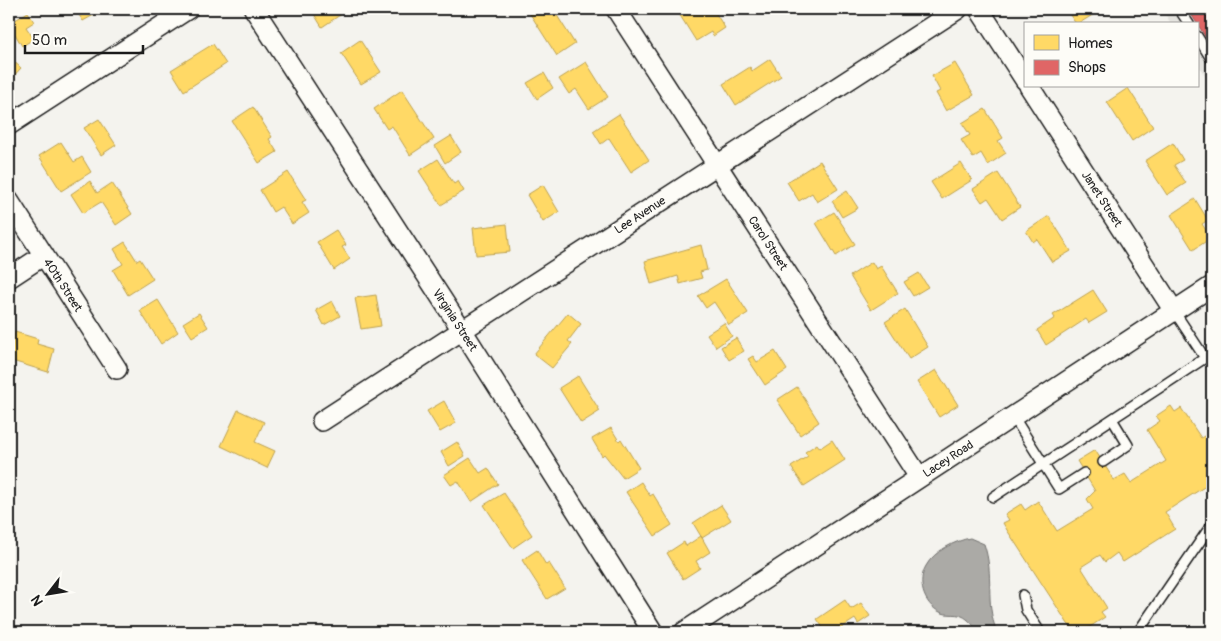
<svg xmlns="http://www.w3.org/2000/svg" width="1221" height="641" viewBox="0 0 1221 641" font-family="Pangolin,sans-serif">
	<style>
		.built { fill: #e4e3de }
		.water { fill: #abaaa6; stroke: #72716f }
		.homes { fill: #ffd966; stroke: #bba050 }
		.shops { fill: #e06666; stroke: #a55050 }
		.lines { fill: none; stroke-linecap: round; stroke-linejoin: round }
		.service-casing { stroke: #1c1c1c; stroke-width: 12 }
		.minor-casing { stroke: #1c1c1c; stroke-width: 22 }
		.service { stroke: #fdfcf7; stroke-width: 9 }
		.minor { stroke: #fdfcf7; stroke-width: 19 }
		.labels { text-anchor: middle; stroke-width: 5; stroke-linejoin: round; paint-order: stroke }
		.street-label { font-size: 12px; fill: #1c1c1c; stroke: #fdfcf7 }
	</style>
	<rect width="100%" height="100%" fill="#f4f3ee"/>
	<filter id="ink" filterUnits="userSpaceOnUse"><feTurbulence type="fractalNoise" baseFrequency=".02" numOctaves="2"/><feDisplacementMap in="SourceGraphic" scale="10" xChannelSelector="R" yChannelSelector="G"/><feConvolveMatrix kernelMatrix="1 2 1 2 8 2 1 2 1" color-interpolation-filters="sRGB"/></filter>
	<g filter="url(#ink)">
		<path class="built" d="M 1162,9 L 1212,9 L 1212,87 L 1197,63 L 1197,24 L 1171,24 Z"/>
		<path class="water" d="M 970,538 L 984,544 C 995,576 984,601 997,632 L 978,632 C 974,626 969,619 962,616 C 955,613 947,616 940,612 C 923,604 917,581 926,566 C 934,551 955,541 970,538 Z"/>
		<path class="homes" d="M 75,9 L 98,9 L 99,12 L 83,21 Z
			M 316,9 L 340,9 L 343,13 L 322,27 L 314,14 L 318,12 Z
			M 527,9 L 553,9 L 575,44 L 557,56 Z
			M 676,9 L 713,9 L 725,28 L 713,36 L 711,32 L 696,41 Z
			M 1066,9 L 1102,9 L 1078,24 L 1076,24 Z
			M 28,12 L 34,22 L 26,27 L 34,39 L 22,46 L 9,24 Z
			M 360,40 L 381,72 L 361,84 L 341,53 Z
			M 213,44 L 226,64 L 184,91 L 171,70 Z
			M 9,57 L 21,68 L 9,81 Z
			M 770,59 L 781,76 L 736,105 L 723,84 L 750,67 L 752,71 Z
			M 586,62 L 608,97 L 589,109 L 576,89 L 569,94 L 559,79 Z
			M 955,63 L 974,95 L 946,111 L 936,93 L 940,91 L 932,76 Z
			M 544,73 L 553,88 L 537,99 L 527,83 Z
			M 1128,88 L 1153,127 L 1132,141 L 1107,102 Z
			M 402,90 L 434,139 L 410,155 L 392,126 L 387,129 L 374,109 Z
			M 253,107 L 272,137 L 269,139 L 277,152 L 259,163 L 232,121 Z
			M 985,109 L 1003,138 L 998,141 L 1006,153 L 988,165 L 981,153 L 973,158 L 961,140 L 970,135 L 962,123 Z
			M 619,114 L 649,160 L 631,172 L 609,138 L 601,144 L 593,131 Z
			M 99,119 L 116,145 L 101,155 L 84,128 Z
			M 451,136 L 461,152 L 445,163 L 435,146 Z
			M 61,142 L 74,162 L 82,157 L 91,172 L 61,191 L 39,156 Z
			M 1173,143 L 1183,160 L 1174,165 L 1186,183 L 1167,195 L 1145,161 Z
			M 438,159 L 454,184 L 458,181 L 464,191 L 441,205 L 419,171 Z
			M 820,161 L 838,189 L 817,202 L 812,193 L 799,201 L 787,182 Z
			M 961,163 L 972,180 L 942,199 L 931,182 Z
			M 288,172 L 306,200 L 302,202 L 309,213 L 292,224 L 281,207 L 273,212 L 260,190 Z
			M 998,173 L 1020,207 L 1002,219 L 988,198 L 982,202 L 973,189 Z
			M 90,181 L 97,193 L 112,183 L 132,214 L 116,225 L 101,202 L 83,213 L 71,194 Z
			M 543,185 L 559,212 L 543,222 L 527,195 Z
			M 847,191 L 858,208 L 842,217 L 832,201 Z
			M 1195,199 L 1208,220 L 1202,224 L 1211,238 L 1193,250 L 1171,215 Z
			M 834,212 L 855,244 L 836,256 L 816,223 Z
			M 1049,216 L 1071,251 L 1052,262 L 1037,239 L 1033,242 L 1026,231 Z
			M 507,224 L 510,252 L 476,255 L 473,228 Z
			M 336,230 L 346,245 L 342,247 L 350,259 L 334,270 L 317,242 Z
			M 125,242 L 137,261 L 140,259 L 153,279 L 128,295 L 113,270 L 123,264 L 114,249 Z
			M 701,245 L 707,270 L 700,272 L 702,278 L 680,284 L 678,276 L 651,284 L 645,261 Z
			M 872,262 L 876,269 L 881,266 L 898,293 L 871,310 L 850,276 Z
			M 919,273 L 928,287 L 913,296 L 904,282 Z
			M 726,279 L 748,313 L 729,325 L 714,302 L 706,308 L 698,296 Z
			M 1093,290 L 1107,312 L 1089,323 L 1086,319 L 1046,345 L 1037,330 L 1055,318 L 1053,315 Z
			M 376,295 L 381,326 L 361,329 L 355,298 Z
			M 158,300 L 178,332 L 161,344 L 140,311 Z
			M 332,301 L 340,316 L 324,325 L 316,310 Z
			M 905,309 L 928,347 L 909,359 L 885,322 Z
			M 199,313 L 208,327 L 192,337 L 183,323 Z
			M 568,313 L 581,324 L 568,341 L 572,344 L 552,368 L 534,354 Z
			M 724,323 L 732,336 L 716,347 L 707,334 Z
			M 15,332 L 38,339 L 37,344 L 54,349 L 48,372 L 9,360 Z
			M 736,338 L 744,351 L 729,360 L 721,347 Z
			M 775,351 L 787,370 L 765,385 L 748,359 L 753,356 L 757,362 Z
			M 936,370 L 958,405 L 939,417 L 917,382 Z
			M 578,376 L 600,411 L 581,423 L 559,388 Z
			M 797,387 L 819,422 L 800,435 L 777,400 Z
			M 444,401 L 456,423 L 440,432 L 427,411 Z
			M 1171,406 L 1175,412 L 1181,408 L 1201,438 L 1212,431 L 1212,482 L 1165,512 L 1175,529 L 1123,562 L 1117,553 L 1105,562 L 1100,555 L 1081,567 L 1107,608 L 1101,612 L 1105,617 L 1082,632 L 1077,632 L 1068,624 L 1007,530 L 1003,523 L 1009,520 L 1005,514 L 1021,504 L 1025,510 L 1038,501 L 1057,531 L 1093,509 L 1087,499 L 1095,491 L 1077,461 L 1095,450 L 1114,480 L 1125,474 L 1131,483 L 1166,461 L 1147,430 L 1160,421 L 1156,416 Z
			M 238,410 L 264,422 L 255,442 L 275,451 L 267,468 L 221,446 Z
			M 611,428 L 619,441 L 621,439 L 639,468 L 623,478 L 604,454 L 602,456 L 592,439 Z
			M 832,440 L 845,460 L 804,486 L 791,467 L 808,456 L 805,452 L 817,444 L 820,448 Z
			M 457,442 L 465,456 L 449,466 L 441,452 Z
			M 470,458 L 480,473 L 488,468 L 498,484 L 471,502 L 458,481 L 451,485 L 444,475 Z
			M 641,482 L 650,496 L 653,494 L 672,525 L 655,536 L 626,492 Z
			M 504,493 L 532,535 L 513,548 L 484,505 Z
			M 721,505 L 731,520 L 702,538 L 693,523 Z
			M 701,536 L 710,552 L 696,561 L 700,568 L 683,579 L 667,553 L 684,542 L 686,546 Z
			M 537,550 L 546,565 L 549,563 L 565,588 L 547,599 L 522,560 Z
			M 845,600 L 851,609 L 861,603 L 870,616 L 858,624 L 855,619 L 835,632 L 826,632 L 817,619 Z"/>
		<path class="shops" d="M 1188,9 L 1212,9 L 1212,47 Z"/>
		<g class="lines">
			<g class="service-casing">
				<path id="service" d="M 1179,9 L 1189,24
					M 1197,36 L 1212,60
					M 1013,416 L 1059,489 L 1084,473
					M 1103,462 L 1128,445 L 1112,419
					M 993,497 L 1205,358 L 1174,311
					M 1023,595 L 1026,610 L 1040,632
					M 1138,632 L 1212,524"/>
			</g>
			<g class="minor-casing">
				<path id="minor" d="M 254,9 L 462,330 L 653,632
					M 616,9 L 919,477
					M 979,9 L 1025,80
					M 1029,86 L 1174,311
					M 9,125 L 188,9
					M 9,201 L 117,369
					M 9,278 L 44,255
					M 322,421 L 958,9
					M 684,632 L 1212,286"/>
			</g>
			<use href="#service" class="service"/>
			<use href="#minor" class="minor"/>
		</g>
	</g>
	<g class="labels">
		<g class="street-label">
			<text transform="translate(1102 199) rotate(57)" y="4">Janet Street</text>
			<text transform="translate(640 215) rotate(-33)" y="4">Lee Avenue</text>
			<text transform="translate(768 243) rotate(57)" y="4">Carol Street</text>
			<text transform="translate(63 285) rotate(57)" y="4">40th Street</text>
			<text transform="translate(455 320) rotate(57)" y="4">Virginia Street</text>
			<text transform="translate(948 459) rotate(-33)" y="4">Lacey Road</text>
		</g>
	</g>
	<rect width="1221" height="641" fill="none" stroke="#fdfcf7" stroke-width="30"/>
	<rect x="15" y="15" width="1191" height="611" fill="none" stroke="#1c1c1c" stroke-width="2" filter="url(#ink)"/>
	<rect x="1024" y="22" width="175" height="65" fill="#fdfcf7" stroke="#a3a29f"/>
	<rect x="1034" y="35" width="25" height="15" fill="#ffd966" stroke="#a3a29f"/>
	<text x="1068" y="48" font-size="15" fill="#1c1c1c">Homes</text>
	<rect x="1034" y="60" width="25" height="15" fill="#e06666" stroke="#a3a29f"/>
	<text x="1068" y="72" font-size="15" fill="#1c1c1c">Shops</text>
	<g transform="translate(48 594) rotate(239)" stroke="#fdfcf7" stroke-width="4" paint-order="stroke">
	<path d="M0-4L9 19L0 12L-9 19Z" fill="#1c1c1c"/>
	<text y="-8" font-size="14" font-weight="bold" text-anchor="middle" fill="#1c1c1c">N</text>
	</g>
	<path d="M25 45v8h118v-8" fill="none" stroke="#1c1c1c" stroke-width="2.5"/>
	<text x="32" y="45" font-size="15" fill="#1c1c1c" stroke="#fdfcf7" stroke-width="4" paint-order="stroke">50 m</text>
</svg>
